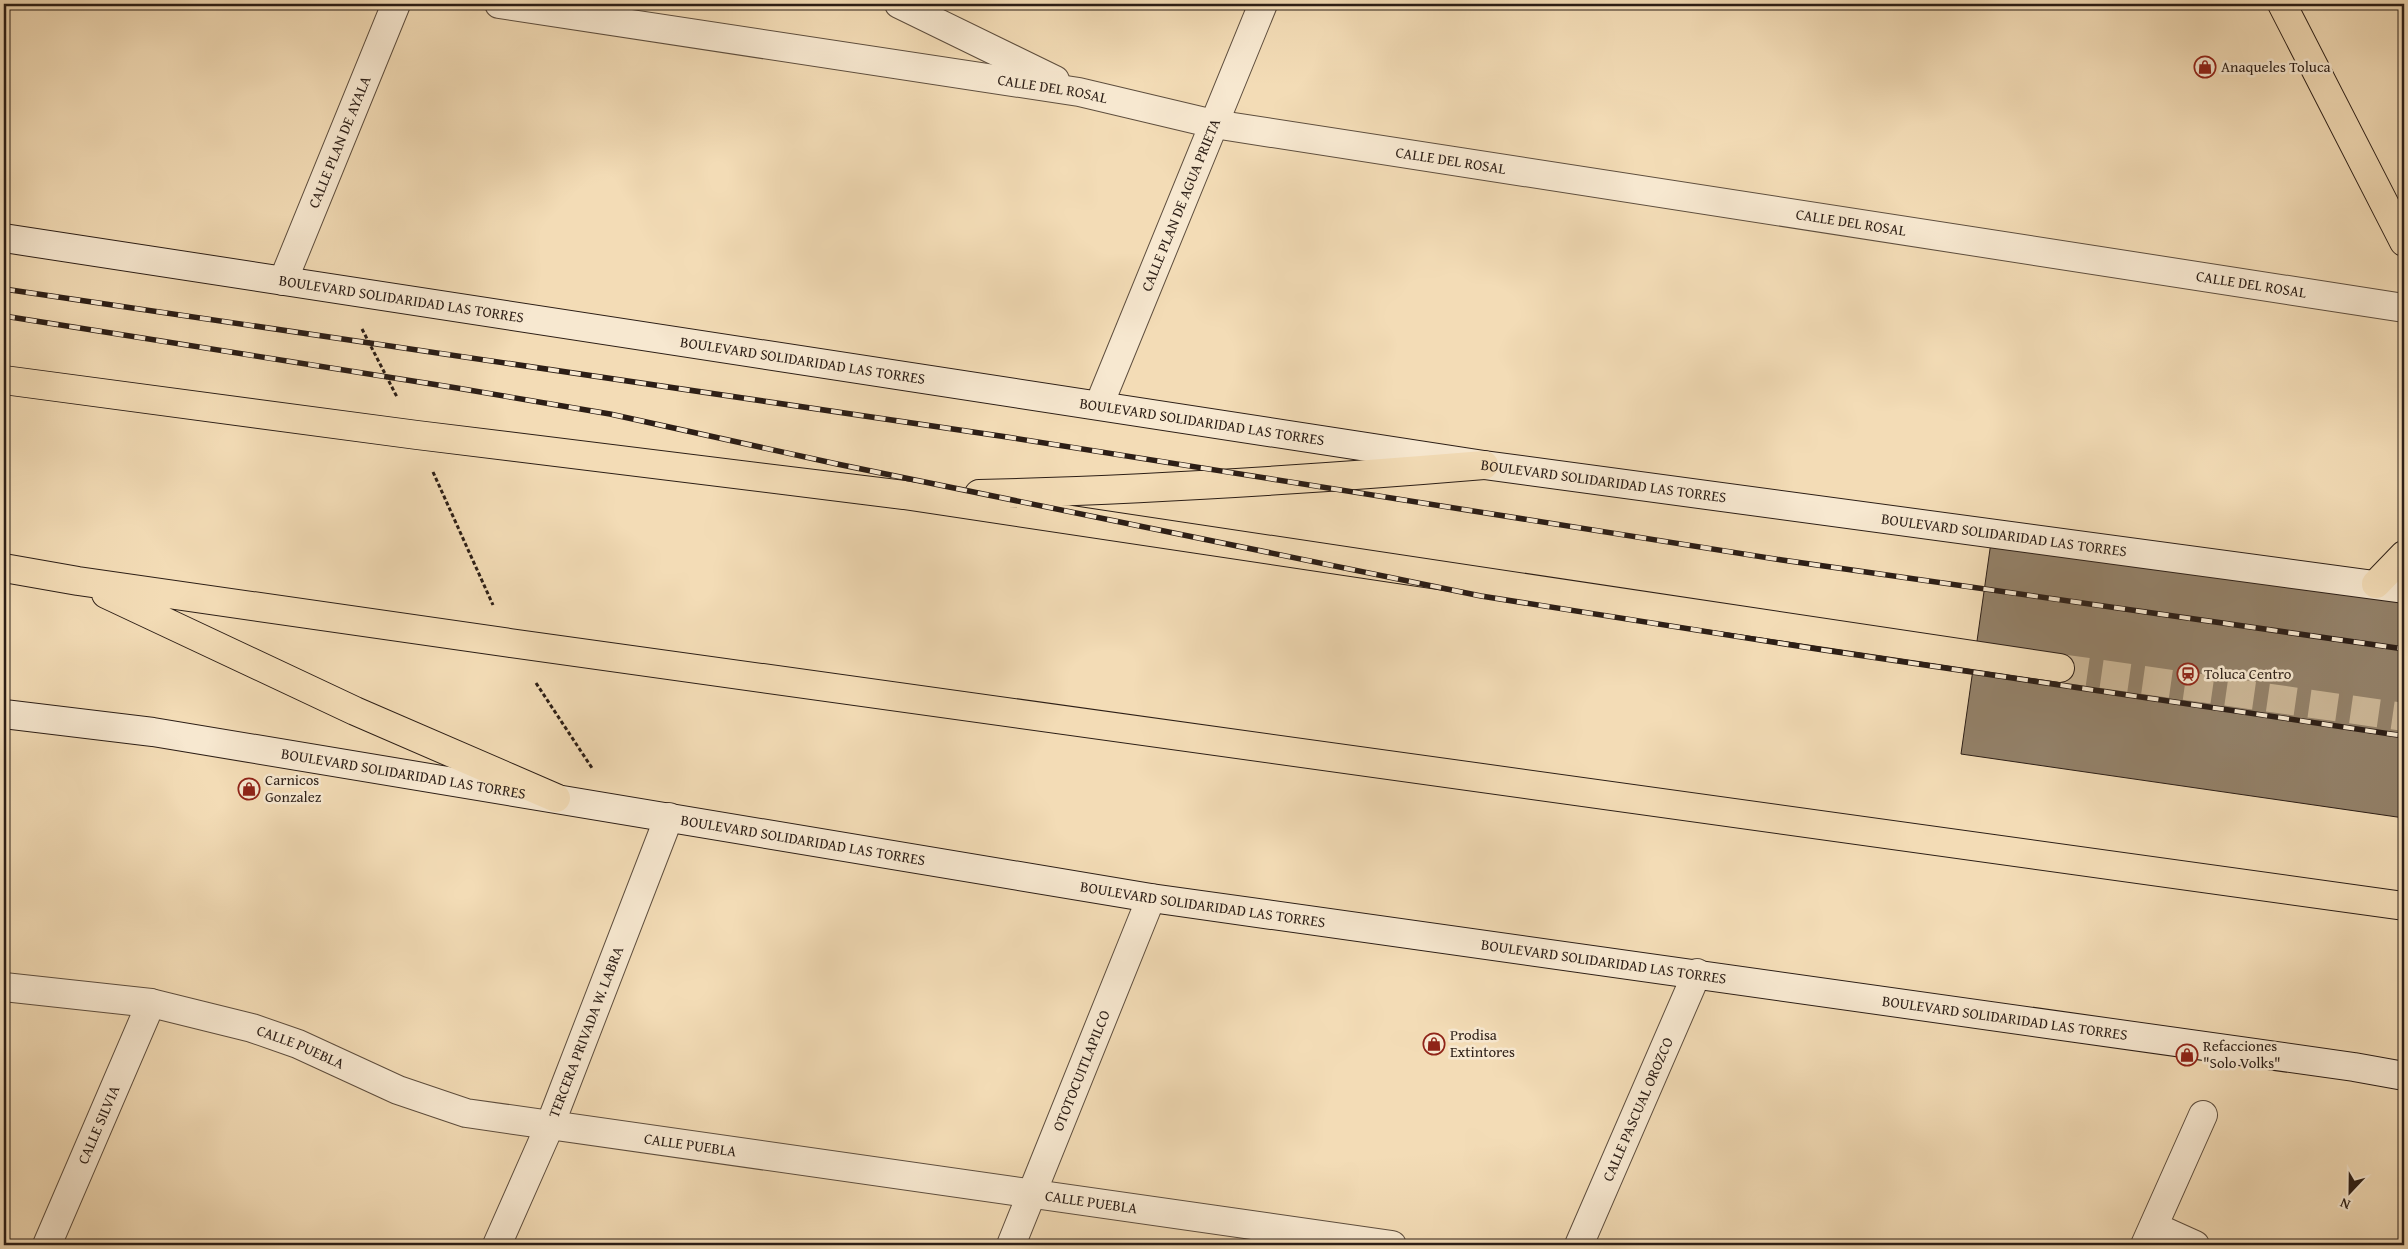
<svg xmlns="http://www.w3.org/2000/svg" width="2408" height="1249" viewBox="0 0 2408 1249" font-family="'Gentium Book Plus',serif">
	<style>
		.building { fill: #938169; stroke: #2c1e16 }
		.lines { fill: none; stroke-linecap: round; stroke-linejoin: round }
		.highway-tunnel { stroke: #cbb696; stroke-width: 28; stroke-dasharray: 28 14; stroke-linecap: butt }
		.street-casing { stroke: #5e4e3e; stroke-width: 30 }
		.secondary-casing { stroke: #2c1e16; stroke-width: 30 }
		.highway-casing { stroke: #2c1e16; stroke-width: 30 }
		.path { stroke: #2c1e16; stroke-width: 3; stroke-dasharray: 4 2.5; stroke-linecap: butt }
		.street { stroke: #f7e8d0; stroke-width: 28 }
		.secondary { stroke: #f7e8d0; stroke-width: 28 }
		.highway { stroke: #f3dcb6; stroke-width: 28 }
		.rail-casing { stroke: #2c1e16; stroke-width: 5.5 }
		.rail { stroke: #f7e8d0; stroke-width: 4; stroke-dasharray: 11; stroke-linecap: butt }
		.labels { text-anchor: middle; stroke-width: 5; stroke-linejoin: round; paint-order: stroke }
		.poi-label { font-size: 15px; fill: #2c1e16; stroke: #f7e8d0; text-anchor: start }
		.street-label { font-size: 15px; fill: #2c1e16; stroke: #f7e8d0 }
	</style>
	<rect width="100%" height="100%" fill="#f3dcb6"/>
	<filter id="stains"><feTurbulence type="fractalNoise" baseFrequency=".004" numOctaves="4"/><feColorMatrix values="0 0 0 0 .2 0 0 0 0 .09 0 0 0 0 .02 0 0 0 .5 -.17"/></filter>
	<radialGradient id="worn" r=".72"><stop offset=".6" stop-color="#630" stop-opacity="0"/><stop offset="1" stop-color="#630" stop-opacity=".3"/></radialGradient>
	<path class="building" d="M 1992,535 L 2404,595 L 2404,818 L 1961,754 Z"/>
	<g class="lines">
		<path class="highway-tunnel" d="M 2060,668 L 2404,717"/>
		<g class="street-casing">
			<g id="street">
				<path id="s1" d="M 499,4 L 1079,92 L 1214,124 L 2404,308"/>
				<path d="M 899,4 L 1055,80"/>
				<path id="s2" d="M 283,281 L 396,4"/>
				<path id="s3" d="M 1099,405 L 1263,4"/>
				<path id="s4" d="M 4,987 L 151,1003 L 252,1028 L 298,1044 L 398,1090 L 466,1113 L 1392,1245"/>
				<path d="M 2155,1227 L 2195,1245"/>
				<path id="s5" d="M 47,1245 L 151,1003"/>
				<path id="s6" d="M 497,1245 L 550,1125 L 669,817"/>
				<path id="s7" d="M 1011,1245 L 1151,898"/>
				<path id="s8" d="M 1579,1245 L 1697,973"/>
				<path d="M 2145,1245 L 2203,1115"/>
			</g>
		</g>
		<g class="secondary-casing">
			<g id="secondary">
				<path id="s9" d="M 4,238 L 1484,465 L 2404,589"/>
				<path id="s10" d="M 4,714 L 153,732 L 1151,898 L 2354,1067 L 2404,1076"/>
			</g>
		</g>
		<g class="highway-casing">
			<path id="highway" d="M 2282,4 L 2404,242
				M 4,380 L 417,435 L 904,495 L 2060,668
				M 979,494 C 1148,490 1316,479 1484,465
				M 4,568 L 78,581 L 510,643 L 2404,906
				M 2376,584 L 2404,555
				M 106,594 L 355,711 L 556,798"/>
		</g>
		<path class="path" d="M 362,329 L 397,397
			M 433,472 L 493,605
			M 536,683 L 592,768"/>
		<use href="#street" class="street"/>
		<use href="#secondary" class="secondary"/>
		<use href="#highway" class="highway"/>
		<g class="rail-casing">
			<path id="rail" d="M 4,289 L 1007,437 L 1782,560 L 2404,649
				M 4,316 L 457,388 L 610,414 L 837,464 L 1481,596 L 1817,649 L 2404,736"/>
		</g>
		<use href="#rail" class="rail"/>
	</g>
	<defs>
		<g id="shop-ring" transform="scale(1.125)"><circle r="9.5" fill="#f7e8d0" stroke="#8f2418" stroke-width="1.5"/><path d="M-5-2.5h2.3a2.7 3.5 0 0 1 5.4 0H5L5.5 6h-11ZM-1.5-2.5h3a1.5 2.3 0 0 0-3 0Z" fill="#8f2418"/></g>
		<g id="station-ring" transform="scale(1.125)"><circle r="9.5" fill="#f7e8d0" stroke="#8f2418" stroke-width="1.5"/><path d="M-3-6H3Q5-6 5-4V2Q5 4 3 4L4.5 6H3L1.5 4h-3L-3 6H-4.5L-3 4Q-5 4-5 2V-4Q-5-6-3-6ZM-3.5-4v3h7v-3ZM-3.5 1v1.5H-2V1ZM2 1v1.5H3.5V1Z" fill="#8f2418"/></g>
	</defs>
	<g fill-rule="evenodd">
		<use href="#shop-ring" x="2205" y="67"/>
		<use href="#station-ring" x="2188" y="674"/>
		<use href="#shop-ring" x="249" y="789"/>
		<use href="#shop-ring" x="1434" y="1044"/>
		<use href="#shop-ring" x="2187" y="1055"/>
	</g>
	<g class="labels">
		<g class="poi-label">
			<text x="2221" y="72">Anaqueles Toluca</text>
			<text x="2204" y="679">Toluca Centro</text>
			<text x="265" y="785">Carnicos<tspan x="265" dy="17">Gonzalez</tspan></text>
			<text x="1450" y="1040">Prodisa<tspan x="1450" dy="17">Extintores</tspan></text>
			<text x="2203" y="1051">Refacciones<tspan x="2203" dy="17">"Solo Volks"</tspan></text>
		</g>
		<g class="street-label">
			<text dy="5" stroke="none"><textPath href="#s1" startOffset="560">CALLE DEL ROSAL</textPath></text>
			<text dy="5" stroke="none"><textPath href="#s2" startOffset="150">CALLE PLAN DE AYALA</textPath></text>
			<text dy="5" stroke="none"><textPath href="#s1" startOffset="965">CALLE DEL ROSAL</textPath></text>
			<text dy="5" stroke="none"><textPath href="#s3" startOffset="216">CALLE PLAN DE AGUA PRIETA</textPath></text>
			<text dy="5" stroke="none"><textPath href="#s1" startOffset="1370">CALLE DEL ROSAL</textPath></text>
			<text dy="5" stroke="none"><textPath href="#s1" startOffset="1775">CALLE DEL ROSAL</textPath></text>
			<text dy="5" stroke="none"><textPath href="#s9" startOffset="402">BOULEVARD SOLIDARIDAD LAS TORRES</textPath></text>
			<text dy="5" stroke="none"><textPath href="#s9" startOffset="808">BOULEVARD SOLIDARIDAD LAS TORRES</textPath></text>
			<text dy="5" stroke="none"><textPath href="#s9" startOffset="1212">BOULEVARD SOLIDARIDAD LAS TORRES</textPath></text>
			<text dy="5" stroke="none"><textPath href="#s9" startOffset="1618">BOULEVARD SOLIDARIDAD LAS TORRES</textPath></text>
			<text dy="5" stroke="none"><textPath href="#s9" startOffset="2022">BOULEVARD SOLIDARIDAD LAS TORRES</textPath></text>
			<text dy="5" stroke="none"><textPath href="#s10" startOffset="404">BOULEVARD SOLIDARIDAD LAS TORRES</textPath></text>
			<text dy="5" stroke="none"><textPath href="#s10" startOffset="809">BOULEVARD SOLIDARIDAD LAS TORRES</textPath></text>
			<text dy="5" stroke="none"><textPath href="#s10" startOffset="1214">BOULEVARD SOLIDARIDAD LAS TORRES</textPath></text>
			<text dy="5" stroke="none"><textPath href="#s10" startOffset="1619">BOULEVARD SOLIDARIDAD LAS TORRES</textPath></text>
			<text dy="5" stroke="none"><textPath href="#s10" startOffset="2024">BOULEVARD SOLIDARIDAD LAS TORRES</textPath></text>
			<text dy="5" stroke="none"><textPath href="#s6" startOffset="231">TERCERA PRIVADA W. LABRA</textPath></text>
			<text dy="5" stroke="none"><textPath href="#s4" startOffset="304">CALLE PUEBLA</textPath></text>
			<text dy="5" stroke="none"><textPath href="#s7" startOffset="188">OTOTOCUITLAPILCO</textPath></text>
			<text dy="5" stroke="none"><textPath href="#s8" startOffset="148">CALLE PASCUAL OROZCO</textPath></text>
			<text dy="5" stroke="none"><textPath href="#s5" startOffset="131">CALLE SILVIA</textPath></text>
			<text dy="5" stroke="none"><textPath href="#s4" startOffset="709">CALLE PUEBLA</textPath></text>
			<text dy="5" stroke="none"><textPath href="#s4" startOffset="1114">CALLE PUEBLA</textPath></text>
		</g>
	</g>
	<rect width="2408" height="1249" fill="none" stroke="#f3dcb6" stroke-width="20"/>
	<rect x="5" y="5" width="2398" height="1239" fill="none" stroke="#2c1e16" stroke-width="2.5"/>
	<rect x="10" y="10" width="2388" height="1229" fill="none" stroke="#2c1e16"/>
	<g transform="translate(2350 1192) rotate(202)" stroke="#f7e8d0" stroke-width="4" paint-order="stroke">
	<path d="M0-4L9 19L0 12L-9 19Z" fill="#2c1e16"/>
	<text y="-8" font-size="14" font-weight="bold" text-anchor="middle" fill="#2c1e16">N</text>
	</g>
	<rect width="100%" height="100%" filter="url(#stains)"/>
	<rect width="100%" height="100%" fill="url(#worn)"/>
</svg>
